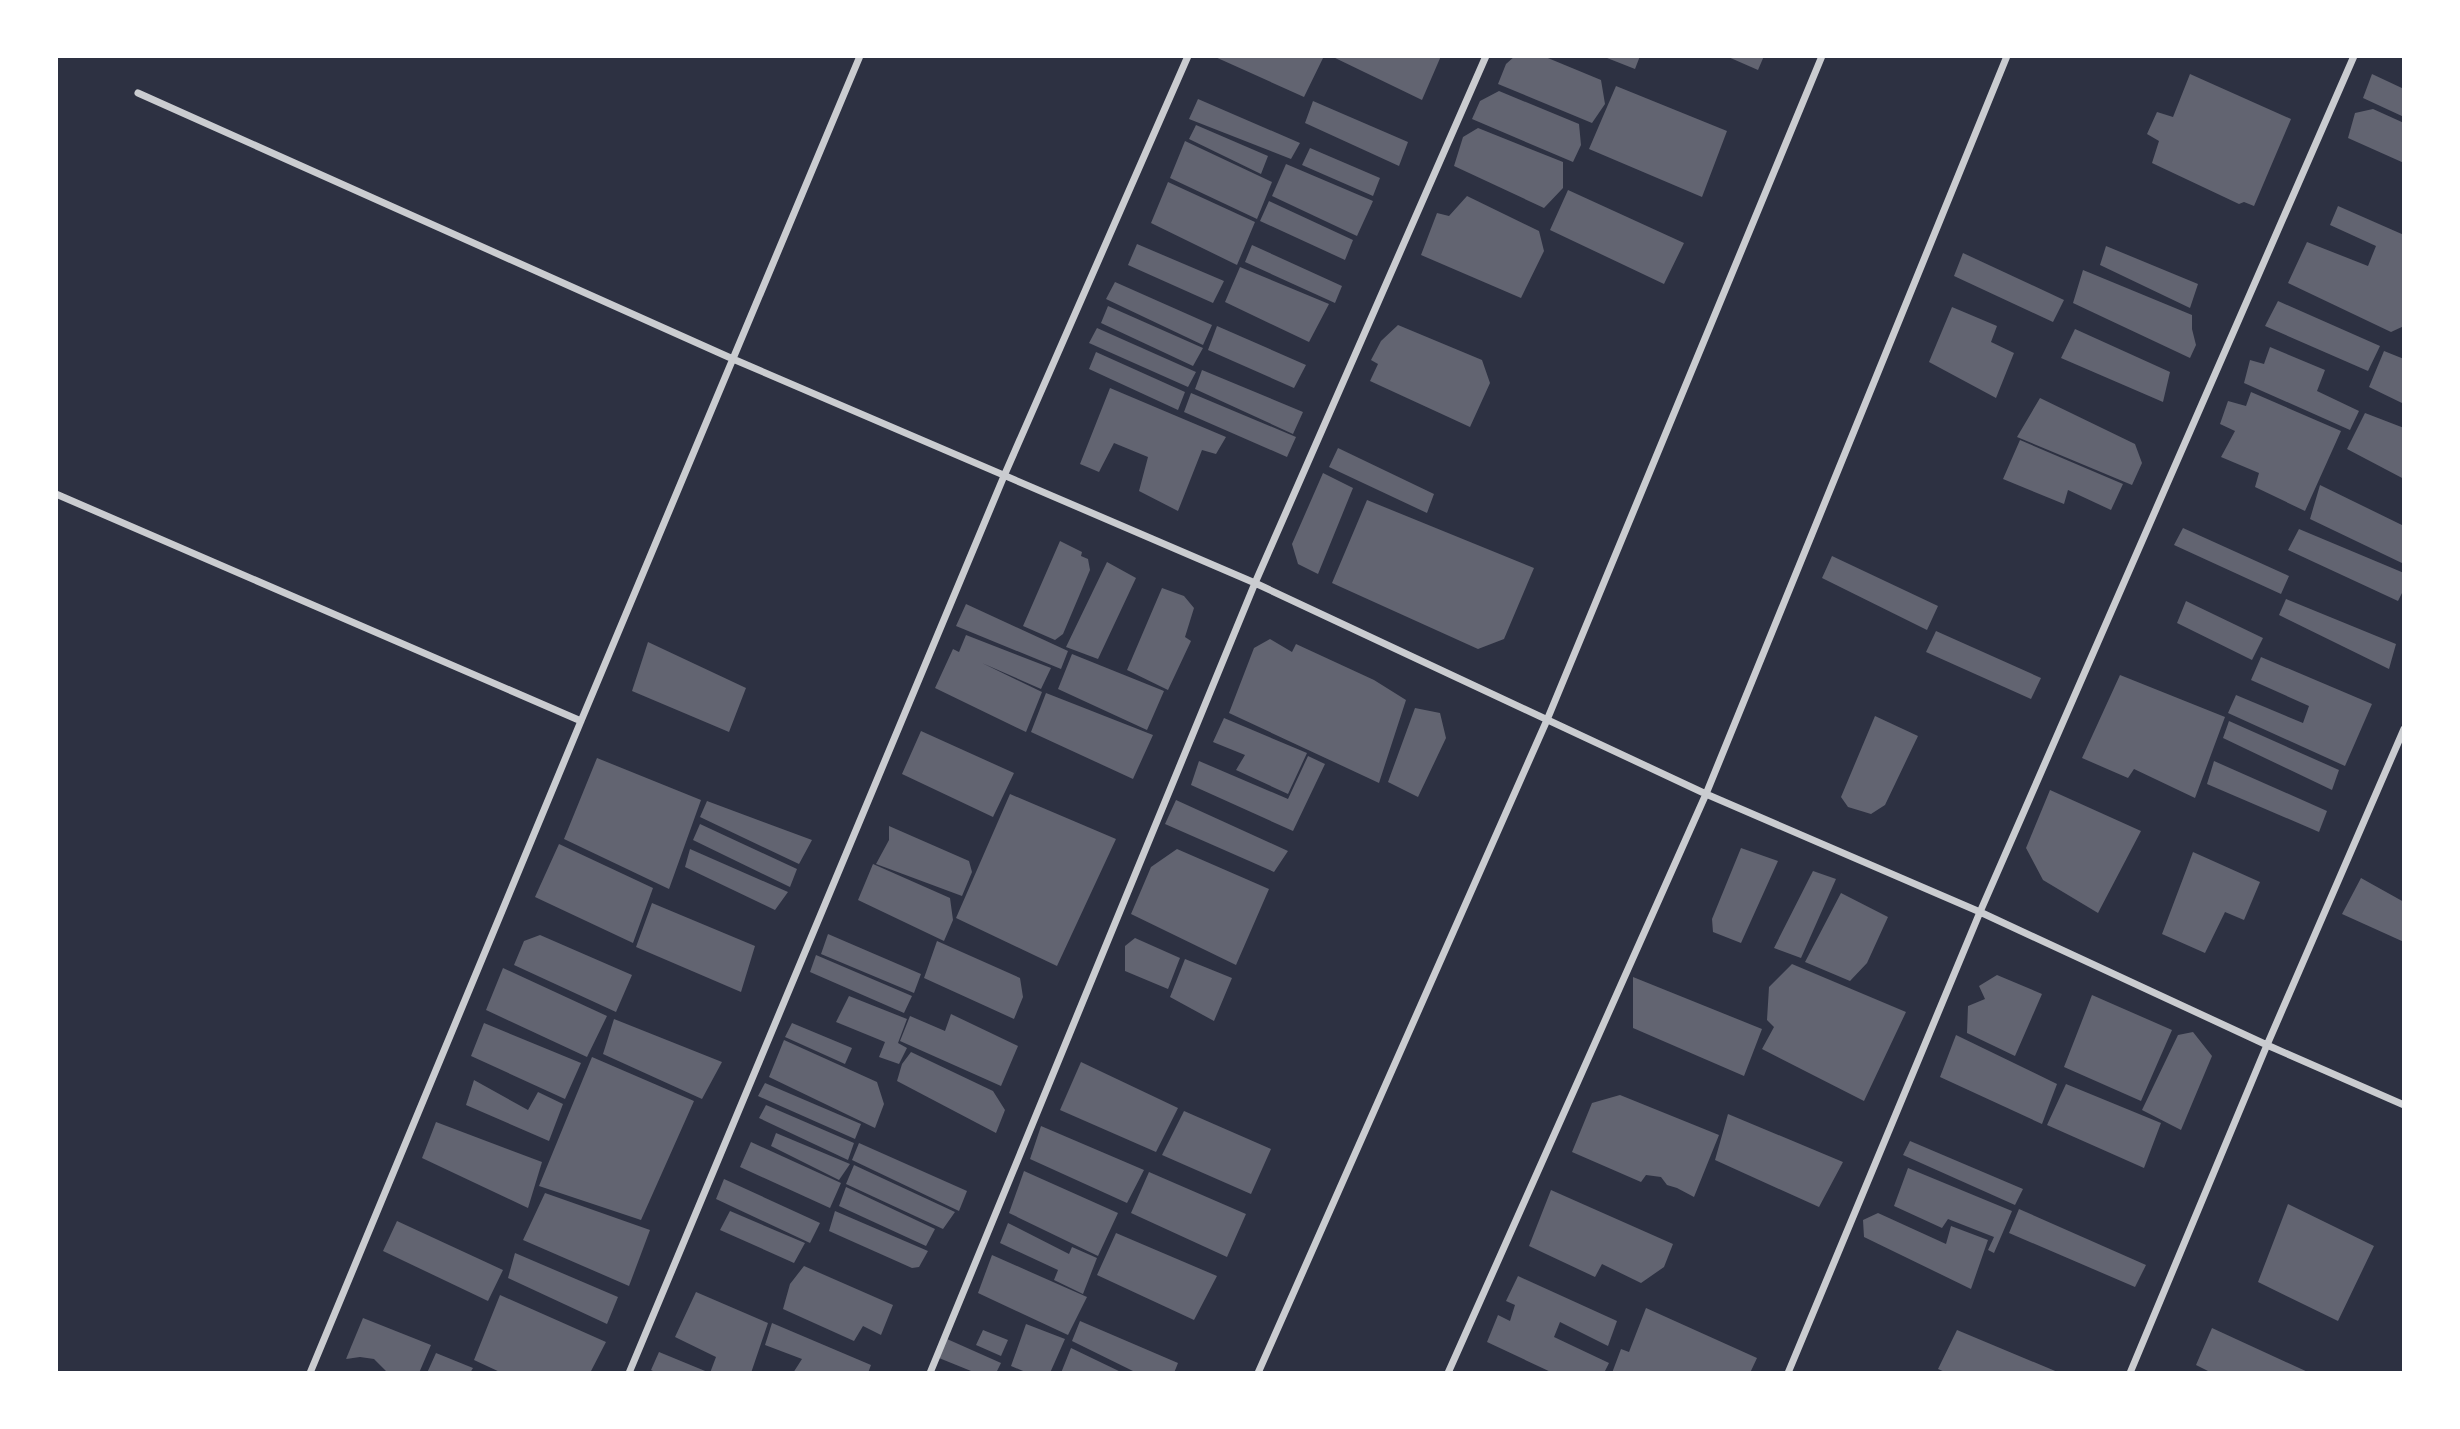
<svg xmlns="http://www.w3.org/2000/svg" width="2460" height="1429" viewBox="0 0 2460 1429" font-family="Merriweather,serif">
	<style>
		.building { fill: #626471 }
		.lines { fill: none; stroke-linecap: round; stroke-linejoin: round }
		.minor { stroke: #caccd0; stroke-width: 7 }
	</style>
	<rect width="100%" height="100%" fill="#2d3142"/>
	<path class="building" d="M 1213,56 L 1324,56 L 1304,97 Z
		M 1331,56 L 1441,56 L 1422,100 Z
		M 1515,56 L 1543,56 L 1601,80 L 1605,104 L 1592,123 L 1498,84 L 1506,64 Z
		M 1602,56 L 1640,56 L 1635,69 Z
		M 1726,56 L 1764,56 L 1758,70 Z
		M 2190,74 L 2291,119 L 2254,206 L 2244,202 L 2239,204 L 2152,163 L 2159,141 L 2147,134 L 2157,112 L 2173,117 Z
		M 2372,74 L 2404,89 L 2404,117 L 2363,98 Z
		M 1616,86 L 1727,131 L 1702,197 L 1589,149 Z
		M 1499,91 L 1579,124 L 1581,145 L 1573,162 L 1472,119 L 1480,101 Z
		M 1198,99 L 1300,143 L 1291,159 L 1189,119 Z
		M 1313,101 L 1408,142 L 1399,166 L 1305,123 Z
		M 2373,109 L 2404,123 L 2404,163 L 2348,138 L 2355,113 Z
		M 1196,125 L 1268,156 L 1261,174 L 1189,139 Z
		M 1478,128 L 1563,162 L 1563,188 L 1544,208 L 1454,166 L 1463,137 Z
		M 1185,141 L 1272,182 L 1257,219 L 1170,178 Z
		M 1310,148 L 1380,178 L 1373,196 L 1302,165 Z
		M 1286,164 L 1373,201 L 1357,236 L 1272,196 Z
		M 1168,182 L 1255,222 L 1237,265 L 1151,223 Z
		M 1568,190 L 1684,243 L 1664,284 L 1550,230 Z
		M 1467,196 L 1539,231 L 1544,251 L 1521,298 L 1421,255 L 1437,213 L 1449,216 Z
		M 1269,201 L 1353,240 L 1345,260 L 1260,221 Z
		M 2338,206 L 2404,235 L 2404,326 L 2391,332 L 2288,283 L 2307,242 L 2368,266 L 2376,246 L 2330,225 Z
		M 1137,244 L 1224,281 L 1213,303 L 1128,265 Z
		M 1252,245 L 1342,286 L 1335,303 L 1245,262 Z
		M 2106,246 L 2198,284 L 2190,308 L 2100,265 Z
		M 1963,253 L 2064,300 L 2053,322 L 1954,276 Z
		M 1240,267 L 1329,304 L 1309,342 L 1225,302 Z
		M 2083,270 L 2192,315 L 2192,329 L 2196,345 L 2190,358 L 2073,303 Z
		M 1115,282 L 1212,325 L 1203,345 L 1106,299 Z
		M 2278,301 L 2380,346 L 2368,371 L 2265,326 Z
		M 1108,306 L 1203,348 L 1193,366 L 1101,323 Z
		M 1952,307 L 1997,326 L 1991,342 L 2014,353 L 1996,398 L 1929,362 Z
		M 1398,325 L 1482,360 L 1490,383 L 1470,427 L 1370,381 L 1378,364 L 1371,360 L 1381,341 Z
		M 1217,326 L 1306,365 L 1294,388 L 1208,350 Z
		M 1097,328 L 1196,372 L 1188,387 L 1089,343 Z
		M 2075,329 L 2170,372 L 2163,402 L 2061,358 Z
		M 2270,347 L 2325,370 L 2317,391 L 2359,411 L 2350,430 L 2244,383 L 2250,360 L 2264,364 Z
		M 2384,351 L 2404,359 L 2404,404 L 2369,387 Z
		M 1096,352 L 1185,392 L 1178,410 L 1089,369 Z
		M 1202,370 L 1303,412 L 1293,434 L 1195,389 Z
		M 1110,388 L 1226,437 L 1216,454 L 1202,450 L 1178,511 L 1139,491 L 1148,457 L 1114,443 L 1099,472 L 1080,464 Z
		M 2251,392 L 2341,431 L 2305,511 L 2255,487 L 2259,473 L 2221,457 L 2235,431 L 2220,424 L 2228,401 L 2246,406 Z
		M 1191,393 L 1296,437 L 1287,457 L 1184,412 Z
		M 2040,398 L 2135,444 L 2142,463 L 2132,485 L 2017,437 Z
		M 2365,413 L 2404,428 L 2404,479 L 2347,449 Z
		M 2020,440 L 2123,484 L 2111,510 L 2068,490 L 2064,504 L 2003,479 Z
		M 1338,448 L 1434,494 L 1427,513 L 1329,467 Z
		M 1323,473 L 1353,488 L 1318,574 L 1298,564 L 1292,544 Z
		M 2320,485 L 2404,526 L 2404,564 L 2310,519 Z
		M 1367,500 L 1534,568 L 1504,639 L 1478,649 L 1332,583 Z
		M 2183,528 L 2289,576 L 2281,594 L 2174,545 Z
		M 2299,529 L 2404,573 L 2404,589 L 2398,601 L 2288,550 Z
		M 1060,541 L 1082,552 L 1081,556 L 1088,559 L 1090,570 L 1063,634 L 1055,640 L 1023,626 Z
		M 1832,556 L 1938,606 L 1927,630 L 1822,578 Z
		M 1107,562 L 1136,578 L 1098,659 L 1066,647 Z
		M 1162,588 L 1184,596 L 1194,608 L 1185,637 L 1191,641 L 1168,690 L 1127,670 Z
		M 2286,599 L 2396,644 L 2389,669 L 2279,615 Z
		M 2186,601 L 2263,638 L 2252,660 L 2177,623 Z
		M 966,604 L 1068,651 L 1061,669 L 956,626 Z
		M 1936,631 L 2041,678 L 2031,699 L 1926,652 Z
		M 966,635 L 1051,668 L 1041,689 L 982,663 L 1042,692 L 1026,732 L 935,688 L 953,649 L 959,652 Z
		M 1270,639 L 1292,652 L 1296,644 L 1374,680 L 1406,700 L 1379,783 L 1229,713 L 1254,648 Z
		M 648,642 L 746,688 L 729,732 L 632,691 Z
		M 1072,654 L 1164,691 L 1147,730 L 1058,689 Z
		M 2261,657 L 2372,704 L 2345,766 L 2228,713 L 2236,695 L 2303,723 L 2309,706 L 2251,680 Z
		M 2120,675 L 2225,717 L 2195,798 L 2134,769 L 2128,778 L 2082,758 Z
		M 1046,693 L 1153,735 L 1133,779 L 1031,732 Z
		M 1415,708 L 1440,713 L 1446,738 L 1418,797 L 1388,782 Z
		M 1875,716 L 1918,736 L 1885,805 L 1871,814 L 1848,807 L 1841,797 Z
		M 1224,718 L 1307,753 L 1288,794 L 1236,770 L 1245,755 L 1213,742 Z
		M 2229,721 L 2339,770 L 2332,790 L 2223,738 Z
		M 921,731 L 1014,773 L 993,817 L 902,774 Z
		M 1308,756 L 1325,764 L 1293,831 L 1191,785 L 1199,761 L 1288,799 Z
		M 597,758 L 701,800 L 669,889 L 564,839 Z
		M 2214,761 L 2327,811 L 2319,832 L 2207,784 Z
		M 2050,790 L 2141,831 L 2098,913 L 2043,880 L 2026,848 Z
		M 1010,794 L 1116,839 L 1057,966 L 956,918 Z
		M 1176,800 L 1288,851 L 1274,872 L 1165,824 Z
		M 707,801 L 812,840 L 799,864 L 700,817 Z
		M 700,824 L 797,869 L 790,887 L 693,840 Z
		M 889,826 L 969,861 L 972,872 L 962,896 L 876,864 L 889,840 Z
		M 559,844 L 653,888 L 633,943 L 535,897 Z
		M 1741,848 L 1778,861 L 1741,943 L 1713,932 L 1712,919 Z
		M 690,849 L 788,892 L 775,910 L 685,867 Z
		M 1177,849 L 1269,889 L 1236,965 L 1131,914 L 1151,867 Z
		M 2193,852 L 2260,882 L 2244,920 L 2225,912 L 2205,953 L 2162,934 Z
		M 873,864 L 950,898 L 953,920 L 944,941 L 858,900 Z
		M 1813,871 L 1836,879 L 1801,958 L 1774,948 Z
		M 2361,878 L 2404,902 L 2404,942 L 2342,914 Z
		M 1841,893 L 1888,917 L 1867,963 L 1850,981 L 1805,962 Z
		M 652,903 L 755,946 L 741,992 L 636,947 Z
		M 828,934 L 921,974 L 914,993 L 821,954 Z
		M 540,935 L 632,975 L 616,1012 L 514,965 L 524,941 Z
		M 1135,938 L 1180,958 L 1168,989 L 1125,971 L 1125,946 Z
		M 937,941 L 1020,978 L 1023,997 L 1014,1019 L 924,978 Z
		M 816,955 L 912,996 L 904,1013 L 810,972 Z
		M 1185,959 L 1232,978 L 1214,1021 L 1170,997 Z
		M 1792,964 L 1906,1012 L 1864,1101 L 1762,1049 L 1774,1027 L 1767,1020 L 1769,987 Z
		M 503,968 L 607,1016 L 587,1057 L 486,1010 Z
		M 1997,975 L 2042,994 L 2015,1056 L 1967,1033 L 1968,1006 L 1985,999 L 1979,986 Z
		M 1633,977 L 1762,1029 L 1744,1076 L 1633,1028 Z
		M 2092,995 L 2172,1030 L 2141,1101 L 2064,1067 Z
		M 849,996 L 907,1019 L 898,1043 L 907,1048 L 899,1064 L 879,1057 L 885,1042 L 836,1022 Z
		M 951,1014 L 1018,1046 L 1001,1086 L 900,1041 L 910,1016 L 945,1031 Z
		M 614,1019 L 722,1062 L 702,1099 L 603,1054 Z
		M 484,1023 L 581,1063 L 565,1099 L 471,1056 Z
		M 792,1023 L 852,1048 L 845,1064 L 785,1037 Z
		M 2193,1032 L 2212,1056 L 2181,1130 L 2142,1110 L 2178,1035 Z
		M 1956,1035 L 2057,1084 L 2042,1124 L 1940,1077 Z
		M 784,1040 L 877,1082 L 884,1104 L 875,1128 L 769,1077 Z
		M 911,1052 L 993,1091 L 1005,1110 L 996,1133 L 897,1081 L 902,1064 Z
		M 592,1057 L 694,1101 L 641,1220 L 539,1186 Z
		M 1081,1062 L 1178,1108 L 1156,1152 L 1060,1110 Z
		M 474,1080 L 528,1110 L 538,1092 L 563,1104 L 549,1141 L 466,1105 Z
		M 765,1083 L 861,1124 L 855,1139 L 758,1096 Z
		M 2066,1084 L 2161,1123 L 2144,1168 L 2047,1125 Z
		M 1620,1095 L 1719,1135 L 1694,1197 L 1677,1188 L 1667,1185 L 1661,1177 L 1646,1175 L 1641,1182 L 1572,1152 L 1592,1103 Z
		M 766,1105 L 854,1143 L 848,1160 L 759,1118 Z
		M 1184,1111 L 1271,1149 L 1251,1194 L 1162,1155 Z
		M 1728,1114 L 1843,1162 L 1819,1207 L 1715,1160 Z
		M 436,1122 L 542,1162 L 528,1208 L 422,1158 Z
		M 1041,1126 L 1144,1170 L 1127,1203 L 1030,1159 Z
		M 776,1133 L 850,1164 L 839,1180 L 771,1146 Z
		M 1910,1141 L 2023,1189 L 2015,1205 L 1903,1155 Z
		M 751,1142 L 841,1183 L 830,1208 L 740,1167 Z
		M 859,1143 L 967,1191 L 959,1211 L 852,1160 Z
		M 854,1165 L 955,1212 L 943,1229 L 846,1184 Z
		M 1908,1168 L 2012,1211 L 1994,1253 L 1988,1250 L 1994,1237 L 1948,1219 L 1942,1228 L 1894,1206 Z
		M 1024,1171 L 1118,1213 L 1098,1256 L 1009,1213 Z
		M 1149,1172 L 1246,1214 L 1227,1257 L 1131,1213 Z
		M 724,1179 L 820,1223 L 810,1243 L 716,1199 Z
		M 846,1187 L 935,1229 L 926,1246 L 839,1206 Z
		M 1551,1190 L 1673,1244 L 1664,1267 L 1641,1283 L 1602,1264 L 1595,1277 L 1529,1246 Z
		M 545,1193 L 650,1230 L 629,1286 L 523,1240 Z
		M 2288,1204 L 2374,1246 L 2338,1321 L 2258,1282 Z
		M 2019,1209 L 2146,1265 L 2135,1287 L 2009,1233 Z
		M 730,1211 L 805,1243 L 794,1263 L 720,1230 Z
		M 835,1211 L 928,1251 L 919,1267 L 912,1268 L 829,1231 Z
		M 1878,1213 L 1946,1244 L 1951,1226 L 1988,1240 L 1971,1289 L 1864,1237 L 1863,1220 Z
		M 397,1221 L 503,1270 L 488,1301 L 383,1251 Z
		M 1008,1223 L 1069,1254 L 1072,1247 L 1097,1258 L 1083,1294 L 1054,1280 L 1058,1270 L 1000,1243 Z
		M 1116,1233 L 1217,1276 L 1194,1320 L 1097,1275 Z
		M 515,1253 L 618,1297 L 607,1324 L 508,1278 Z
		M 992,1255 L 1087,1297 L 1068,1335 L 978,1293 Z
		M 804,1266 L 893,1305 L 881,1335 L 863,1326 L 854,1341 L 783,1309 L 790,1284 Z
		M 1518,1276 L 1617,1321 L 1608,1346 L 1560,1322 L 1554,1337 L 1609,1363 L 1604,1373 L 1553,1373 L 1487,1342 L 1498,1315 L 1510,1321 L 1515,1305 L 1506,1301 Z
		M 696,1292 L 768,1323 L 751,1373 L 710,1373 L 716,1357 L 675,1337 Z
		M 500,1295 L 606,1342 L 590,1373 L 502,1373 L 474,1360 Z
		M 1646,1308 L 1757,1358 L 1750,1373 L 1612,1373 L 1621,1349 L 1629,1352 Z
		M 363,1318 L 431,1345 L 419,1373 L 388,1373 L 374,1359 L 360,1357 L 346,1359 Z
		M 1080,1321 L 1178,1363 L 1174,1373 L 1137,1373 L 1072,1341 Z
		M 772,1323 L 871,1365 L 868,1373 L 793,1373 L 802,1359 L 765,1345 Z
		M 1026,1324 L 1065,1339 L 1050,1373 L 1028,1373 L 1011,1366 Z
		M 2212,1328 L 2310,1373 L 2212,1373 L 2196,1365 Z
		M 983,1330 L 1008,1340 L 1001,1356 L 976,1345 Z
		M 1957,1330 L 2060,1373 L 1947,1373 L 1938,1369 Z
		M 947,1339 L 1001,1363 L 996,1373 L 976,1373 L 939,1358 Z
		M 1071,1348 L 1123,1373 L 1061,1373 Z
		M 659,1352 L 710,1373 L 657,1373 L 651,1370 Z
		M 436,1353 L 473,1368 L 470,1373 L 427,1373 Z"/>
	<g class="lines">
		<path class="minor" d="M 138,93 L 733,359 L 1255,583 L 1706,794 L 1980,912 L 2267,1045 L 2404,1105
			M 56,494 L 581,721
			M 310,1373 L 581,721 L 860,56
			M 629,1373 L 1004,476 L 1188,56
			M 930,1373 L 1255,583 L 1486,56
			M 1258,1373 L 1547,720 L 1822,56
			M 1448,1373 L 1706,794 L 2007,56
			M 1788,1373 L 1980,912 L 2354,56
			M 2130,1373 L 2267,1045 L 2404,729"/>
	</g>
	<rect width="2460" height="1429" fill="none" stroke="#ffffff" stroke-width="116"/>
</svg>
